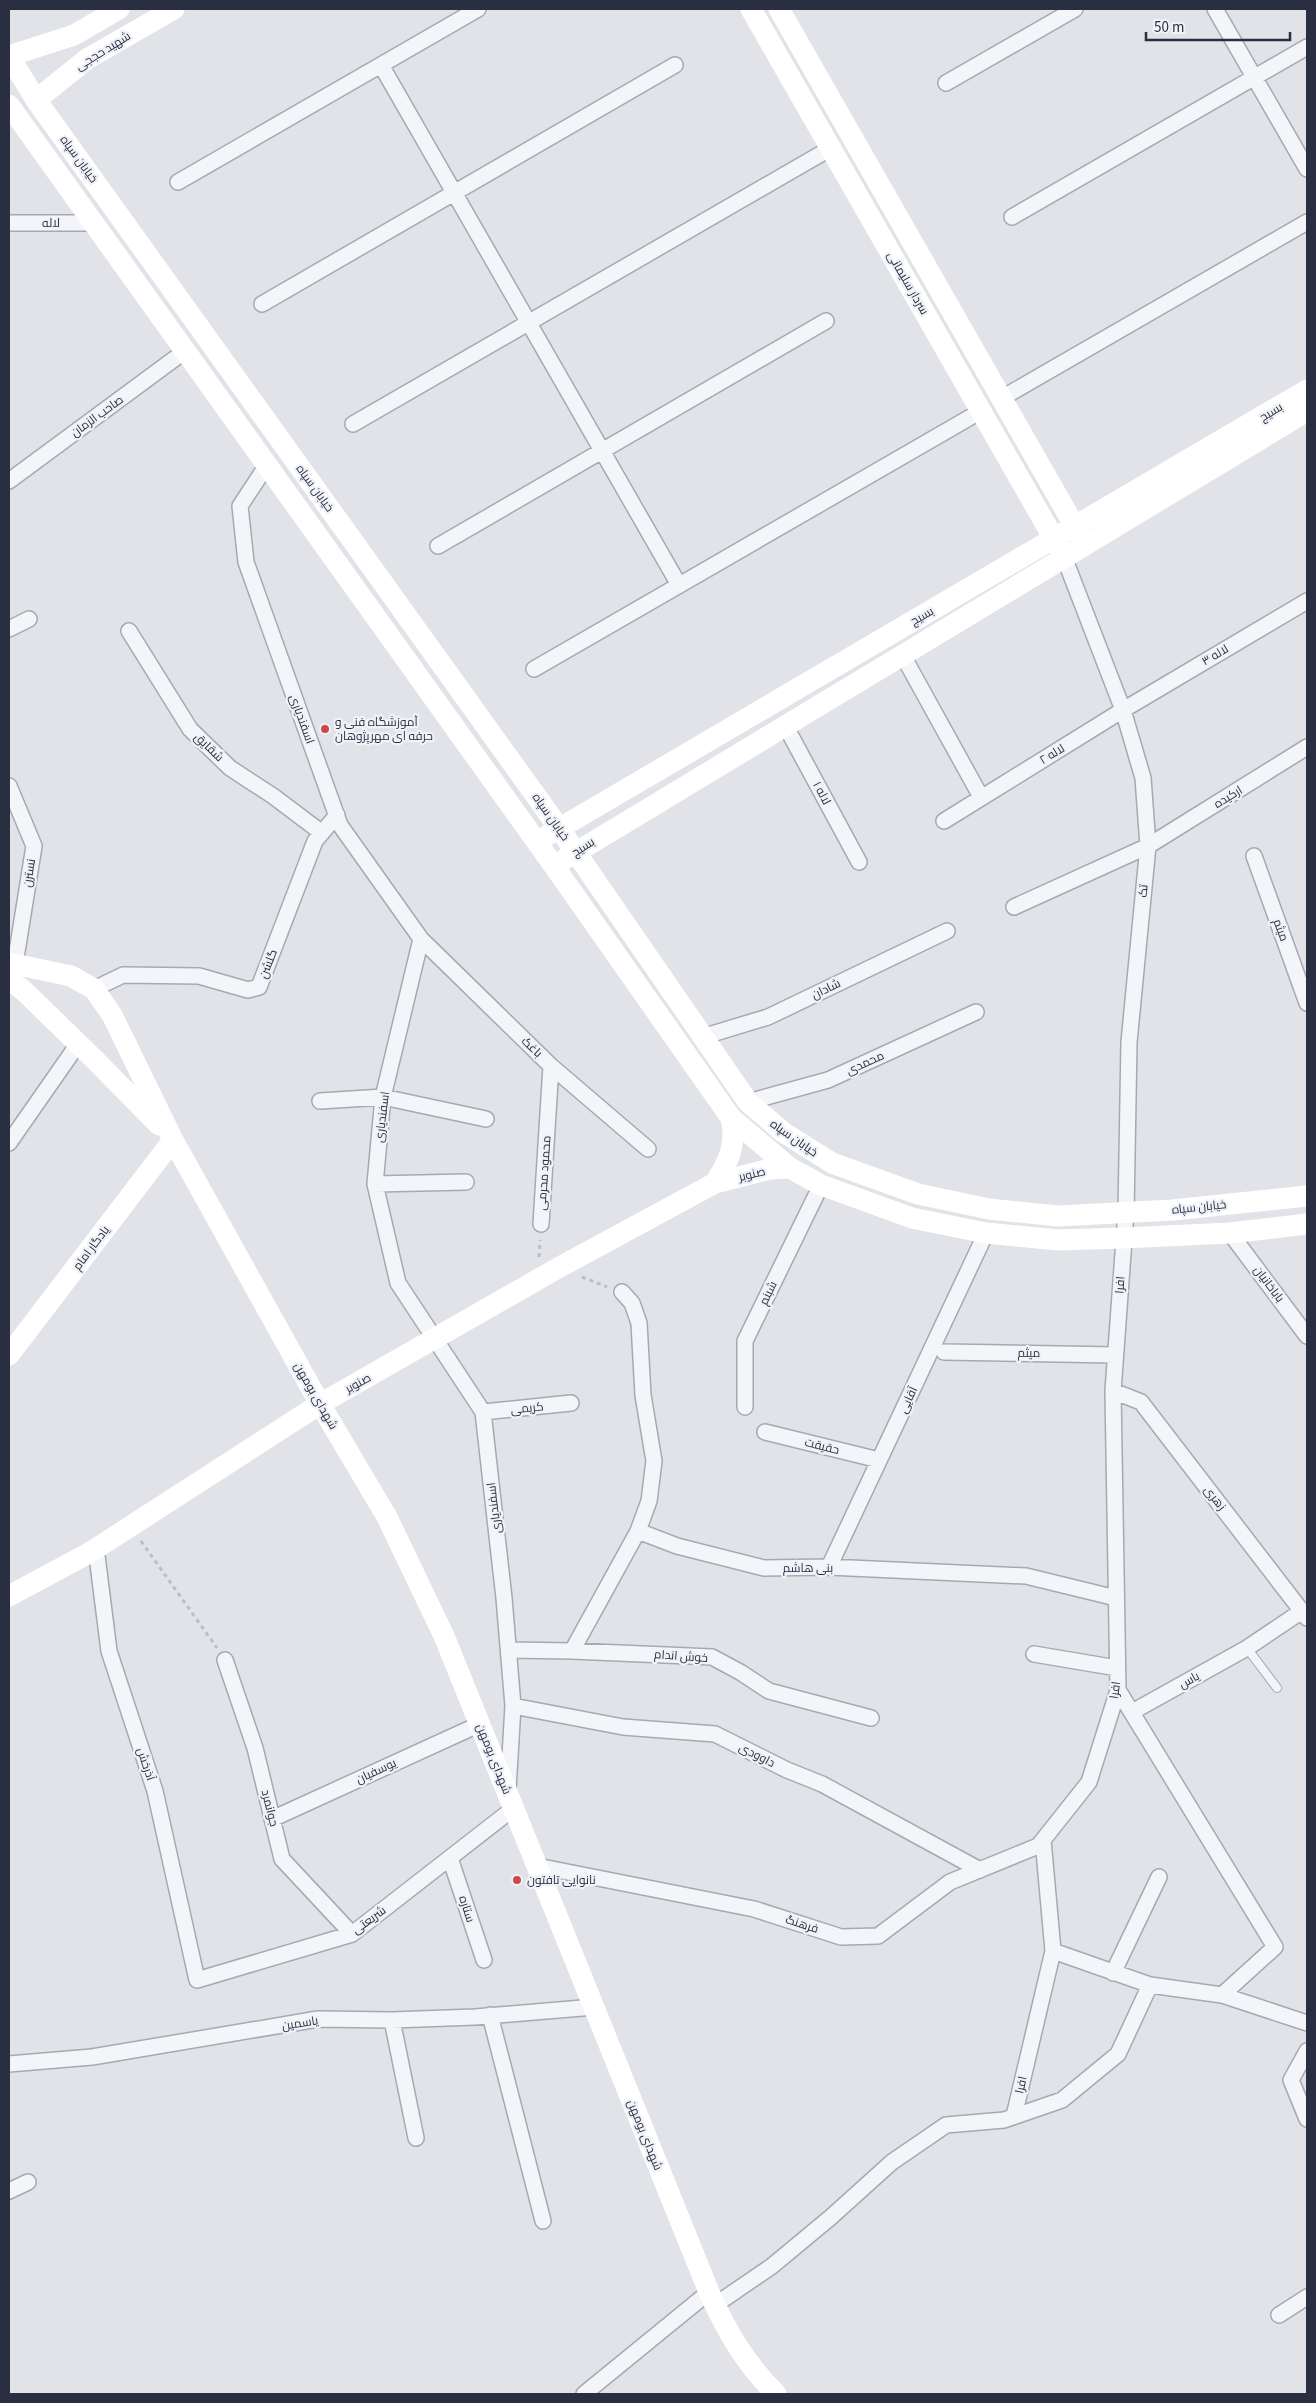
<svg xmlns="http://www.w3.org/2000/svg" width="1316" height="2403" viewBox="0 0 1316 2403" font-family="'Source Sans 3',Cairo,sans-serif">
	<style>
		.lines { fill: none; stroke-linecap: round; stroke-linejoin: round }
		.lane-casing { stroke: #a6a9b3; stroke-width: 10 }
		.street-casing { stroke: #a6a9b3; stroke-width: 18 }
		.path { stroke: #bbbec5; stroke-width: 3; stroke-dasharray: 4 4; stroke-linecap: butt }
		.lane { stroke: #f4f5f8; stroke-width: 8 }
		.street { stroke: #f4f5f8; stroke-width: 15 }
		.secondary { stroke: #fff; stroke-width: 21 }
		.poi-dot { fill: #cd474b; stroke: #f0f2f7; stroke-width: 2 }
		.labels { text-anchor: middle; stroke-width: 4.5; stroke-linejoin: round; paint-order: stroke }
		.street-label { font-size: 12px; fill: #292f41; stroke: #f0f2f7 }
		.poi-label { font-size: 12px; fill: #292f41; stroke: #f0f2f7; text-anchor: start }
	</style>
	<rect width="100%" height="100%" fill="#e1e3e9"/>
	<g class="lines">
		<g class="lane-casing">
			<path id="lane" d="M 1247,1648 L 1277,1688"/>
		</g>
		<g class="street-casing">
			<path id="street" d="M 1215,9 L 1307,169
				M 381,65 L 679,585
				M 946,83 L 1075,9
				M 178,182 L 478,9
				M 1012,217 L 1307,47
				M 9,223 L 94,223
				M 262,304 L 675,65
				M 1002,398 L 1307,222
				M 353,424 L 831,148
				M 267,465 L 240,506 L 246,562 L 340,825 L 421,939 L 383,1097 L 375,1184 L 398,1283 L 483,1412 L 504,1598 L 513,1706 L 508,1790
				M 9,481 L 185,351
				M 438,546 L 826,321
				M 9,629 L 29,619
				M 129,631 L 190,729 L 230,768 L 273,796 L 322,833
				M 902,654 L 981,797
				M 534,669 L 981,411
				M 785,725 L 859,862
				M 9,786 L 34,846 L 15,964
				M 944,821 L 1123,710 L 1307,601
				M 1254,856 L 1307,1003
				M 1014,907 L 1148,846 L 1307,747
				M 421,939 L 551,1066 L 648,1149
				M 94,989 L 123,975 L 199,976 L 248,990 L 259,987 L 315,841 L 337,815
				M 702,1037 L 768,1017 L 947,931
				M 320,1101 L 383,1097 L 486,1119
				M 748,1102 L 828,1080 L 976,1012
				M 9,1143 L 78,1044
				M 375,1184 L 466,1182
				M 541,1224 L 551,1066
				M 1230,1233 L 1307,1336
				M 622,1292 L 632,1303 L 639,1323 L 643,1395 L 654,1461 L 649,1501 L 638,1531
				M 944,1352 L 1115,1355
				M 1113,1391 L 1141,1402 L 1307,1618
				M 745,1407 L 745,1341 L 821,1185
				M 483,1412 L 571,1403
				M 765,1432 L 879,1460
				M 96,1548 L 109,1651 L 155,1791 L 197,1980 L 352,1934 L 514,1808
				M 829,1567 L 986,1233
				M 509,1650 L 572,1651 L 712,1657 L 740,1672 L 769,1691 L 871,1718
				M 572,1651 L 638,1531 L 677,1546 L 764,1568 L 829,1567 L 1026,1576 L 1116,1598
				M 1034,1654 L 1117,1668
				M 225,1660 L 255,1748 L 282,1859 L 352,1934
				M 513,1706 L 623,1727 L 715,1734 L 787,1770 L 822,1784 L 980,1870
				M 1132,1712 L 1247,1648 L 1302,1611
				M 272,1819 L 480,1724
				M 450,1858 L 484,1960
				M 537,1866 L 754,1909 L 841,1937 L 878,1936 L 950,1882 L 1038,1846 L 1043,1840
				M 1053,1951 L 1150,1985 L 1222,1995 L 1275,1947 L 1118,1690
				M 1113,1973 L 1159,1877
				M 1222,1995 L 1307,2023
				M 490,2015 L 543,2221
				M 392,2020 L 416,2138
				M 1307,2051 L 1291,2080 L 1307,2119
				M 9,2064 L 92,2057 L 318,2019 L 392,2020 L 475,2017 L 594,2007
				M 1014,2116 L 1053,1951 L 1043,1840 L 1089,1782 L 1118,1690 L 1113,1391 L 1126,1212 L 1129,1042 L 1148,846 L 1143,778 L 1123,710 L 1064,557
				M 9,2191 L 28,2182
				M 715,2305 L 772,2266 L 831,2217 L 892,2162 L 946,2125 L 1004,2120 L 1062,2100 L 1118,2054 L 1150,1985
				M 1279,2315 L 1307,2297
				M 584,2394 L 709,2292"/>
		</g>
		<path class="path" d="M 539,1257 L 540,1240
			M 582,1277 L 607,1287
			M 141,1541 L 217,1648"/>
		<use href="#lane" class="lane"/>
		<use href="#street" class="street"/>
		<path class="secondary" d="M 751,9 L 1061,551
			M 779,9 L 1082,539
			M 9,56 L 36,100 L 559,828 L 748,1102 L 783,1132 L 832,1163 L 918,1194 L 989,1209 L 1058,1216 L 1173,1210 L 1307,1196
			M 9,56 L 74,35 L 119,9
			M 36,100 L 87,59 L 174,9
			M 9,105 L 554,866 L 731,1118 L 790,1168 L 821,1185 L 912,1218 L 986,1233 L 1058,1240 L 1123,1238 L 1230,1233 L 1307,1224
			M 548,835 L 1307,390
			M 565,859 L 1307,411
			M 9,963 L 71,976 L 94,989 L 112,1015 L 173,1140 L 320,1404 L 387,1517 L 444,1636 L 709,2292 C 727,2332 745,2363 776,2394
			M 9,980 L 23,990 L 96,1061 L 159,1125
			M 715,1183 C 729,1161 737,1144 731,1118
			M 9,1355 L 173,1140
			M 9,1596 L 89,1553 L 320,1404 L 558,1268 L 715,1183 L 770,1169 L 790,1168"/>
	</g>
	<g class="poi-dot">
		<circle cx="325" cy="729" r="5"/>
		<circle cx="517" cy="1880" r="5"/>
	</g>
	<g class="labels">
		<g class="street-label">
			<text transform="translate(103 51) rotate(-32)" y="4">شهید حججی</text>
			<text transform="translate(79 159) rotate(54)" y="4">خیابان سپاه</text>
			<text x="51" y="227">لاله</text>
			<text transform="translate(908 283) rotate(60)" y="4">سردار سلیمانی</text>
			<text transform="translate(1271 412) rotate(-31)" y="4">بسیج</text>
			<text transform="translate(97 416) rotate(-36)" y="4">صاحب الزمان</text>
			<text transform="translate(315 488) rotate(54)" y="4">خیابان سپاه</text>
			<text transform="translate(922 616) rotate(-30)" y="4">بسیج</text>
			<text transform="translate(1215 655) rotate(-31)" y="4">لاله ۳</text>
			<text transform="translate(302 719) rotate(70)" y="4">اسفندیاری</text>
			<text transform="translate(209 747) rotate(44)" y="4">شقایق</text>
			<text transform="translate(1052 754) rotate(-32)" y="4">لاله ۲</text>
			<text transform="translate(822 793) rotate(62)" y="4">لاله ۱</text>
			<text transform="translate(1228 797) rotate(-32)" y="4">ارکیده</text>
			<text transform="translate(551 817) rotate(55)" y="4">خیابان سپاه</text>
			<text transform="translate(583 847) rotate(-32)" y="4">بسیج</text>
			<text transform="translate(29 873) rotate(-81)" y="4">نسترن</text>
			<text transform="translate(1143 891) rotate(-85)" y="4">تک</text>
			<text transform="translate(1281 930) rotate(70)" y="4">میثم</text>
			<text transform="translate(268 964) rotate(-69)" y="4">گلشن</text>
			<text transform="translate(826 989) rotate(-26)" y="4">شادان</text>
			<text transform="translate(532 1047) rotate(44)" y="4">باغک</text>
			<text transform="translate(865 1063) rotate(-25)" y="4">محمدی</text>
			<text transform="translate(382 1117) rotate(-83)" y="4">اسفندیاری</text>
			<text transform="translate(794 1138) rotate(35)" y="4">خیابان سپاه</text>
			<text transform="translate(544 1173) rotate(-86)" y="4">محمود محرمی</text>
			<text transform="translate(752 1174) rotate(-13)" y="4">صنوبر</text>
			<text transform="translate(1199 1207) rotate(-6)" y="4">خیابان سپاه</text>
			<text transform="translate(91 1248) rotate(-53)" y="4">یادگار امام</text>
			<text transform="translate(1269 1284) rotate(53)" y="4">باباخانیان</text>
			<text transform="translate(1120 1285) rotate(-86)" y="4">افرا</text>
			<text transform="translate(768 1293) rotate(-64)" y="4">شبنم</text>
			<text transform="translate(1029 1353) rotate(1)" y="4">میثم</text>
			<text transform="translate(358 1383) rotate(-29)" y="4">صنوبر</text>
			<text transform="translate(316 1396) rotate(60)" y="4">شهدای بومهن</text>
			<text transform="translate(908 1400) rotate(-65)" y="4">آقایی</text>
			<text transform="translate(527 1408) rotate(-6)" y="4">کریمی</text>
			<text transform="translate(822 1446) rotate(14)" y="4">حقیقت</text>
			<text transform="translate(1215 1498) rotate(52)" y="4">زهری</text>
			<text transform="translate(494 1508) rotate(-97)" y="4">اسفندیاری</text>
			<text x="808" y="1572">بنی هاشم</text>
			<text transform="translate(681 1656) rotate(4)" y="4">خوش اندام</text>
			<text transform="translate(1189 1680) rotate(-29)" y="4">یاس</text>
			<text transform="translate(1115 1690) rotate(-82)" y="4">افرا</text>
			<text transform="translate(757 1755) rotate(27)" y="4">داوودی</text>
			<text transform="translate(494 1759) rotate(68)" y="4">شهدای بومهن</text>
			<text transform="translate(146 1764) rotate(72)" y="4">آذرخش</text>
			<text transform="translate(376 1771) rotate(-25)" y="4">یوسفیان</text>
			<text transform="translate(270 1808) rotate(76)" y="4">جوانمرد</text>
			<text transform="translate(467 1909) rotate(72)" y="4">ستاره</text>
			<text transform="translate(369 1920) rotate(-36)" y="4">شریعتی</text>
			<text transform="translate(802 1924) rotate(18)" y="4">فرهنگ</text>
			<text transform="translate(300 2023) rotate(-9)" y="4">یاسمین</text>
			<text transform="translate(1021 2085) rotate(-77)" y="4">افرا</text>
			<text transform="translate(645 2135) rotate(68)" y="4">شهدای بومهن</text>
		</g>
		<g class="poi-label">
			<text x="335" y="726">آموزشگاه فنی و<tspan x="335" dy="14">حرفه ای مهرپژوهان</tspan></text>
			<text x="527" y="1884">نانوایی تافتون</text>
		</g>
	</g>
	<rect width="1316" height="2403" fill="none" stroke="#292f41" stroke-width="20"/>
	<path d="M1146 32v8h144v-8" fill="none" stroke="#292f41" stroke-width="2.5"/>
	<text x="1154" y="32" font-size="15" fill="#292f41" stroke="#f0f2f7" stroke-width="4" paint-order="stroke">50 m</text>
</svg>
